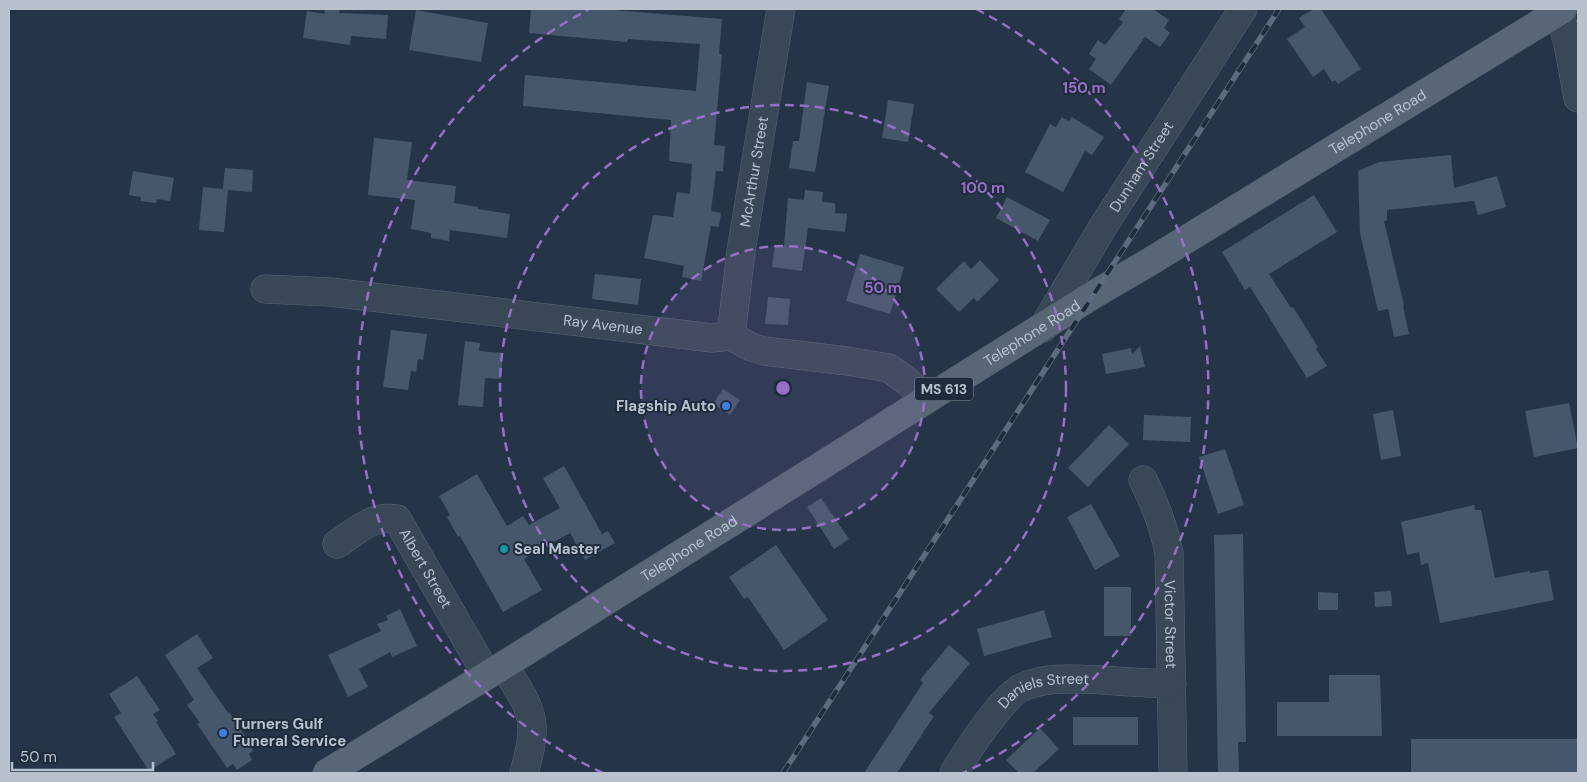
<svg xmlns="http://www.w3.org/2000/svg" width="1587" height="782" viewBox="0 0 1587 782" font-family="'DM Sans',sans-serif">
	<style>
		.building { fill: #47576b }
		.lines { fill: none; stroke-linecap: round; stroke-linejoin: round }
		.minor-casing { stroke: #596573; stroke-width: 29 }
		.major-casing { stroke: #44505f; stroke-width: 29 }
		.minor { stroke: #3a4756; stroke-width: 28 }
		.major { stroke: #586676; stroke-width: 28 }
		.rail-casing { stroke: #5c6b7d; stroke-width: 5.5 }
		.rail { stroke: #1f2c3b; stroke-width: 4; stroke-dasharray: 11; stroke-linecap: butt }
		.ring { fill: none; stroke: #9670c6; stroke-width: 2.5; stroke-dasharray: 9 6 }
		.shop-dot { fill: #3f7fe0; stroke: #1f2c3b; stroke-width: 2 }
		.culture-dot { fill: #0f9aa8; stroke: #1f2c3b; stroke-width: 2 }
		.labels { text-anchor: middle; stroke-width: 4; stroke-linejoin: round; paint-order: stroke }
		.shield { fill: #1f2c3b; stroke: #8a95a3; stroke-width: 1 }
		.shield-label { font-size: 14px; font-weight: bold; fill: #b8c2cf }
		.street-label { font-size: 15px; fill: #b8c2cf; stroke: #1f2c3b }
		.poi-label { font-size: 15px; font-weight: bold; fill: #b8c2cf; stroke: #1f2c3b; text-anchor: start }
		.centre { fill: #9670c6; stroke: #1f2c3b; stroke-width: 2.5 }
		.ring-label { font-size: 15px; text-anchor: middle; font-weight: bold; fill: #9670c6; stroke: #1f2c3b; stroke-width: 4; stroke-linejoin: round; paint-order: stroke }
	</style>
	<rect width="100%" height="100%" fill="#253547"/>
	<path class="building" d="M 325,9 L 340,9 L 339,13 L 388,15 L 386,39 L 351,36 L 350,45 L 303,38 L 307,11 L 324,14 Z
		M 531,9 L 601,9 L 722,19 L 719,54 L 722,54 L 714,145 L 725,146 L 723,171 L 716,171 L 711,211 L 721,213 L 719,227 L 711,226 L 701,281 L 682,277 L 684,266 L 644,258 L 653,215 L 673,217 L 677,192 L 690,194 L 692,164 L 669,161 L 671,120 L 523,106 L 525,75 L 696,91 L 700,44 L 628,39 L 627,42 L 529,33 Z
		M 1126,9 L 1153,9 L 1169,20 L 1164,28 L 1170,33 L 1160,47 L 1145,37 L 1111,85 L 1089,69 L 1096,59 L 1089,54 L 1098,40 L 1105,45 L 1123,22 L 1119,19 Z
		M 1313,9 L 1321,9 L 1361,69 L 1338,84 L 1335,80 L 1332,82 L 1324,69 L 1313,77 L 1287,39 L 1305,27 L 1299,18 Z
		M 416,10 L 488,23 L 481,62 L 409,50 Z
		M 807,82 L 829,86 L 815,172 L 789,168 L 793,141 L 799,141 Z
		M 888,100 L 914,104 L 908,142 L 882,138 Z
		M 1062,117 L 1069,121 L 1072,117 L 1104,137 L 1092,155 L 1085,151 L 1063,192 L 1025,172 L 1050,124 L 1056,127 Z
		M 374,138 L 412,142 L 407,180 L 456,186 L 454,203 L 478,207 L 478,209 L 510,214 L 507,238 L 450,230 L 449,241 L 431,238 L 431,233 L 411,229 L 415,200 L 368,195 Z
		M 1451,155 L 1454,188 L 1497,176 L 1506,207 L 1478,215 L 1474,201 L 1387,210 L 1387,220 L 1384,221 L 1404,305 L 1403,306 L 1409,334 L 1394,337 L 1388,309 L 1378,311 L 1360,233 L 1358,171 L 1379,162 Z
		M 225,168 L 253,170 L 252,192 L 228,190 L 224,232 L 199,230 L 203,187 L 223,189 Z
		M 133,171 L 174,178 L 170,201 L 157,199 L 156,203 L 140,201 L 141,197 L 129,195 Z
		M 805,190 L 823,192 L 822,202 L 835,203 L 835,213 L 847,214 L 845,232 L 808,228 L 802,271 L 772,267 L 775,245 L 784,246 L 788,198 L 804,200 Z
		M 1314,195 L 1337,232 L 1269,274 L 1291,308 L 1293,307 L 1318,347 L 1316,349 L 1327,366 L 1307,378 L 1250,287 L 1245,290 L 1222,252 Z
		M 1007,197 L 1050,220 L 1038,241 L 996,218 Z
		M 860,254 L 904,267 L 890,314 L 846,301 Z
		M 980,260 L 999,280 L 977,302 L 974,298 L 959,312 L 936,289 L 964,261 L 971,269 Z
		M 595,274 L 641,279 L 638,305 L 592,299 Z
		M 768,297 L 790,299 L 788,325 L 765,324 Z
		M 391,330 L 427,334 L 423,360 L 418,359 L 416,372 L 411,371 L 408,390 L 383,387 Z
		M 465,341 L 480,343 L 479,351 L 503,353 L 501,379 L 485,378 L 483,407 L 458,405 Z
		M 1140,346 L 1145,367 L 1106,374 L 1102,354 L 1131,348 L 1132,354 Z
		M 723,389 L 740,400 L 730,415 L 713,404 Z
		M 1569,403 L 1578,448 L 1534,457 L 1525,411 Z
		M 1393,410 L 1401,456 L 1381,460 L 1373,414 Z
		M 1144,415 L 1191,417 L 1190,442 L 1143,440 Z
		M 1109,425 L 1129,444 L 1088,487 L 1068,468 Z
		M 1225,449 L 1244,505 L 1218,514 L 1199,457 Z
		M 564,466 L 602,534 L 608,531 L 615,543 L 585,560 L 570,533 L 524,559 L 542,590 L 503,612 L 460,536 L 458,537 L 447,517 L 450,515 L 439,496 L 477,474 L 507,526 L 523,516 L 529,525 L 560,508 L 543,478 Z
		M 821,498 L 849,539 L 834,549 L 807,507 Z
		M 1091,504 L 1120,556 L 1095,570 L 1067,517 Z
		M 1474,505 L 1475,510 L 1481,510 L 1495,578 L 1530,571 L 1530,573 L 1548,570 L 1554,600 L 1440,623 L 1428,563 L 1421,565 L 1419,552 L 1407,555 L 1401,522 Z
		M 1243,534 L 1246,742 L 1238,742 L 1239,773 L 1218,773 L 1214,535 Z
		M 776,545 L 828,620 L 784,650 L 748,597 L 744,599 L 729,577 Z
		M 1104,587 L 1131,587 L 1131,636 L 1104,636 Z
		M 1391,591 L 1392,606 L 1375,607 L 1374,592 Z
		M 1318,592 L 1338,593 L 1338,610 L 1318,610 Z
		M 400,609 L 417,646 L 392,657 L 390,652 L 359,669 L 368,687 L 348,697 L 328,655 L 381,631 L 377,624 L 388,620 L 386,616 Z
		M 1044,610 L 1052,637 L 984,656 L 977,629 Z
		M 197,634 L 213,658 L 197,668 L 228,713 L 229,712 L 253,748 L 252,749 L 253,751 L 249,754 L 252,760 L 237,770 L 233,764 L 227,768 L 197,724 L 200,723 L 187,705 L 194,700 L 165,655 Z
		M 949,645 L 970,663 L 929,713 L 934,716 L 897,773 L 864,773 L 923,683 L 920,680 Z
		M 1329,675 L 1380,675 L 1382,736 L 1277,736 L 1277,702 L 1329,702 Z
		M 137,676 L 160,710 L 153,714 L 158,721 L 156,722 L 176,754 L 149,771 L 114,717 L 121,713 L 109,694 Z
		M 1073,717 L 1138,717 L 1138,745 L 1073,745 Z
		M 1040,728 L 1059,749 L 1033,773 L 1019,773 L 1006,760 Z
		M 1411,739 L 1578,739 L 1578,773 L 1411,773 Z"/>
	<g class="lines">
		<g class="minor-casing">
			<g id="minor">
				<path d="M 1559,11 L 1568,44 L 1578,98"/>
				<path id="s1" d="M 265,289 L 330,292 L 712,338 L 731,336 L 751,347 L 764,351 L 847,361 L 889,368 L 908,382 L 926,400"/>
				<path id="s2" d="M 1043,328 L 1104,225 L 1243,9"/>
				<path id="s3" d="M 731,336 L 741,251 L 781,9"/>
				<path id="s4" d="M 1143,480 C 1155,503 1164,528 1169,553 L 1173,773"/>
				<path id="s5" d="M 337,544 C 356,532 373,514 397,519 L 487,675"/>
				<path d="M 504,665 C 514,684 531,704 532,726 C 533,742 528,758 524,773"/>
				<path id="s6" d="M 954,773 C 965,754 1004,694 1023,687 C 1048,676 1077,679 1103,680 C 1126,682 1149,683 1172,684"/>
			</g>
		</g>
		<g class="major-casing">
			<g id="major">
				<path id="s7" d="M 327,773 L 504,665 L 1093,295 L 1146,264 L 1563,9"/>
			</g>
		</g>
		<use href="#minor" class="minor"/>
		<use href="#major" class="major"/>
		<g class="rail-casing">
			<path id="rail" d="M 783,773 L 1279,9"/>
		</g>
		<use href="#rail" class="rail"/>
	</g>
	<circle cx="783" cy="388" r="142" fill="#9670c6" fill-opacity=".12"/>
	<g class="ring">
		<circle cx="783" cy="388" r="142"/>
		<circle cx="783" cy="388" r="283"/>
		<path d="M603 773A425 425 0 0 1 590 9M976 9A425 425 0 0 1 963 773"/>
	</g>
	<g class="shop-dot">
		<circle cx="726" cy="406" r="5"/>
		<circle cx="223" cy="733" r="5"/>
	</g>
	<circle class="culture-dot" cx="504" cy="549" r="5"/>
	<g class="labels">
		<rect class="shield" x="915" y="377.5" width="58" height="23" rx="4"/>
		<g class="shield-label">
			<text x="944" y="394">MS 613</text>
		</g>
		<g class="street-label">
			<text dy="5" stroke="none"><textPath href="#s7" startOffset="1236">Telephone Road</textPath></text>
			<text dy="5" stroke="none"><textPath href="#s2" startOffset="189">Dunham Street</textPath></text>
			<text dy="5" stroke="none"><textPath href="#s3" startOffset="166">McArthur Street</textPath></text>
			<text dy="5" stroke="none"><textPath href="#s1" startOffset="340">Ray Avenue</textPath></text>
			<text dy="5" stroke="none"><textPath href="#s7" startOffset="831">Telephone Road</textPath></text>
			<text dy="5" stroke="none"><textPath href="#s7" startOffset="426">Telephone Road</textPath></text>
			<text dy="5" stroke="none"><textPath href="#s5" startOffset="124">Albert Street</textPath></text>
			<text dy="5" stroke="none"><textPath href="#s4" startOffset="149">Victor Street</textPath></text>
			<text dy="5" stroke="none"><textPath href="#s6" startOffset="130">Daniels Street</textPath></text>
		</g>
		<g class="poi-label">
			<text x="716" y="411" text-anchor="end">Flagship Auto</text>
			<text x="514" y="554">Seal Master</text>
			<text x="233" y="729">Turners Gulf<tspan x="233" dy="17">Funeral Service</tspan></text>
		</g>
	</g>
	<circle cx="783" cy="388" r="8" class="centre"/>
	<g class="ring-label">
		<text x="1084" y="93">150 m</text>
		<text x="983" y="193">100 m</text>
		<text x="883" y="293">50 m</text>
	</g>
	<rect width="1587" height="782" fill="none" stroke="#b8c2cf" stroke-width="20"/>
	<path d="M12 762v8h141v-8" fill="none" stroke="#b8c2cf" stroke-width="2.5"/>
	<text x="20" y="762" font-size="15" fill="#b8c2cf" stroke="#1f2c3b" stroke-width="4" paint-order="stroke">50 m</text>
</svg>
